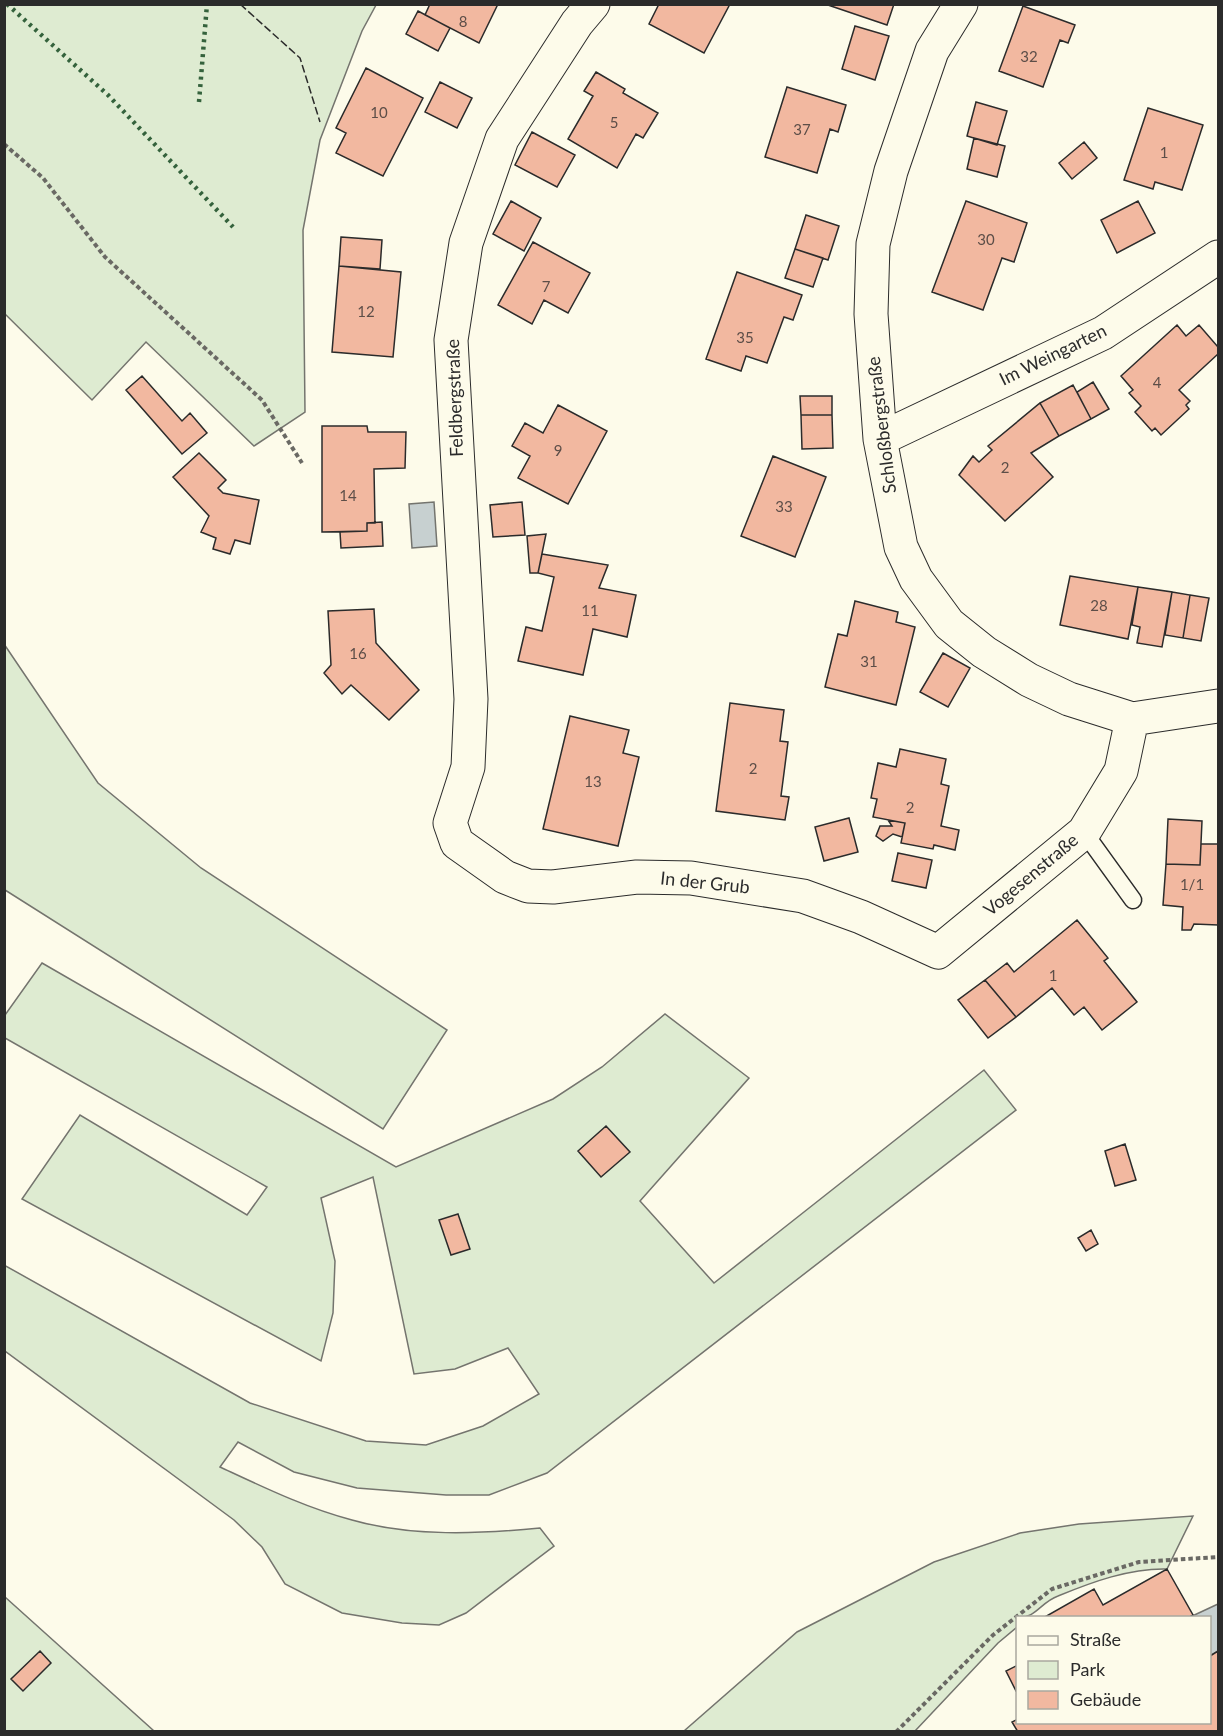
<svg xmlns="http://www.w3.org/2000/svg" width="1223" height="1736" viewBox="0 0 1223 1736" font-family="Lato,sans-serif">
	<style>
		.green { fill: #deebd1; stroke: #74746e; stroke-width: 1.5 }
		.water { fill: #c7d0d0; stroke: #74746e; stroke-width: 1.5 }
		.building { fill: #f2b8a0; stroke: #2b2b2b; stroke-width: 1.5 }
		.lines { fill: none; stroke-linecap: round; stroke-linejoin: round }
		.lane-casing { stroke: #2b2b2b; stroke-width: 19 }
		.street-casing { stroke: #2b2b2b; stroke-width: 35 }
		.path { stroke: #6a6964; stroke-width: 4; stroke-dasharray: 4.5 3; stroke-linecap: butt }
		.lane { stroke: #fdfbea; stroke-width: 16 }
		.street { stroke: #fdfbea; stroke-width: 33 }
		.hedge { stroke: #34623c; stroke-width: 4.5; stroke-dasharray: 3 4.5; stroke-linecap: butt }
		.fence { stroke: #2b2b2b; stroke-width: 1.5; stroke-dasharray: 8 3; stroke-linecap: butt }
		.labels { text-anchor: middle; stroke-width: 4.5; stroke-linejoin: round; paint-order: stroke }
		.number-label { font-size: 15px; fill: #5d4e48 }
		.street-label { font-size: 18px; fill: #2b2b2b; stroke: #fdfbea }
	</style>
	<rect width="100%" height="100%" fill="#fdfbea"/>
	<path class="green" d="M 4,5 L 376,5 L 362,31 L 320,140 L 303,230 L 305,412 L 254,446 L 146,342 L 92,400 L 5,314 Z
		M 4,644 L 98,783 L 201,868 L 447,1030 L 383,1129 L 5,890 Z
		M 42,963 L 396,1167 L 553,1099 L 602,1067 L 665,1014 L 749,1078 L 640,1201 L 714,1283 L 984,1070 L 1016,1110 L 547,1473 L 489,1495 L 446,1495 L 357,1488 L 294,1472 L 238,1442 L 220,1467 C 263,1487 306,1508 352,1520 C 412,1537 479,1534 540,1528 L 554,1546 L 466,1613 L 439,1625 L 402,1623 L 342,1613 L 285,1584 L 262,1547 L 234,1520 L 5,1351 L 4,1265 L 250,1403 L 366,1441 L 426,1445 L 483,1426 L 539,1394 L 508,1348 L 455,1369 L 414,1374 L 373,1177 L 321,1198 L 335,1261 L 333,1313 L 321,1361 L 22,1199 L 80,1115 L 247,1215 L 267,1187 L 5,1038 L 5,1015 Z
		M 1193,1516 L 1167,1569 C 1130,1568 1092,1582 1058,1596 C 1041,1602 1036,1618 1018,1618 L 1017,1627 L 998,1643 L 915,1731 L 684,1731 L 797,1632 L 934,1562 L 1020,1533 L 1079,1524 Z
		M 5,1597 L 154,1731 L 5,1731 Z"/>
	<path class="water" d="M 434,502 L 437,546 L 412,548 L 409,504 Z
		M 1218,1604 L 1218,1651 L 1210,1656 L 1210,1618 L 1188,1618 Z"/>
	<path class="building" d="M 430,4 L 498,4 L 479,43 L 425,15 Z
		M 659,4 L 730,4 L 704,53 L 649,24 Z
		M 825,4 L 894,4 L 887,25 Z
		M 1023,6 L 1075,25 L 1068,43 L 1060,40 L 1043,87 L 999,71 Z
		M 418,11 L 450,28 L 438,51 L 406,34 Z
		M 855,26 L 889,36 L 875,80 L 842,69 Z
		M 366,68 L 423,98 L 383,176 L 336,153 L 346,133 L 336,128 Z
		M 596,72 L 625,89 L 623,93 L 658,113 L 643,138 L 636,134 L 617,168 L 568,139 L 593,96 L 584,91 Z
		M 440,82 L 472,98 L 457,128 L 425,112 Z
		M 787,87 L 846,105 L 838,132 L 830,129 L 817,173 L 765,157 Z
		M 976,102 L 1007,111 L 997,145 L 967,136 Z
		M 1148,108 L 1203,125 L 1182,190 L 1155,182 L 1153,189 L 1124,180 Z
		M 532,132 L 575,155 L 557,187 L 515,165 Z
		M 974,138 L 1005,146 L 997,177 L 967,169 Z
		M 1084,142 L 1097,158 L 1072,179 L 1059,163 Z
		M 511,201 L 541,218 L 524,251 L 493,234 Z
		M 966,201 L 1027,223 L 1014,262 L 1002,258 L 983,310 L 932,292 Z
		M 1138,201 L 1155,233 L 1117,253 L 1101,220 Z
		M 806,215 L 839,226 L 828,260 L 795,249 Z
		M 341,237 L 382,240 L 380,269 L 339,266 Z
		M 533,242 L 590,273 L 568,313 L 544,300 L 532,324 L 498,305 Z
		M 795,249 L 823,258 L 813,287 L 785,278 Z
		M 339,266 L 401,272 L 393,357 L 332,352 Z
		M 737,272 L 802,295 L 793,320 L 784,317 L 767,363 L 746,356 L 741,371 L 706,359 Z
		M 1177,325 L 1186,336 L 1199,325 L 1218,347 L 1218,354 L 1179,390 L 1190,401 L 1186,405 L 1189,409 L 1161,435 L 1155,428 L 1152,431 L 1135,412 L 1141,406 L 1129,393 L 1133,390 L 1121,376 Z
		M 142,376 L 182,421 L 190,413 L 207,433 L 182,454 L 126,390 Z
		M 1093,382 L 1109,409 L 1091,419 L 1077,392 Z
		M 1073,385 L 1091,419 L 1059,436 L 1040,403 Z
		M 800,396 L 832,396 L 832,415 L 801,415 Z
		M 1040,403 L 1059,436 L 1031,453 L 1053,477 L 1005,521 L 959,475 L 973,456 L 979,462 L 992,450 L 988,446 Z
		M 558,405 L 607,431 L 568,504 L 518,478 L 530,456 L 512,446 L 525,423 L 543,433 Z
		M 801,415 L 832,415 L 833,448 L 802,449 Z
		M 322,426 L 367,426 L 368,432 L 406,432 L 405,468 L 374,469 L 375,523 L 367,523 L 367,531 L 322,532 Z
		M 199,453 L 226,480 L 218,488 L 223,493 L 259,500 L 250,544 L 235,540 L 230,554 L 213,549 L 216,538 L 201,532 L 209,516 L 173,477 Z
		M 773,456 L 826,477 L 795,557 L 741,536 Z
		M 522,502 L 525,535 L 493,537 L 490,505 Z
		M 382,522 L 383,546 L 341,548 L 340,532 L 367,531 L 367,523 Z
		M 546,534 L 538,573 L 530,573 L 527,536 Z
		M 542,554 L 608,565 L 599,588 L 636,595 L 627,637 L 593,629 L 583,675 L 518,661 L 526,627 L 542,631 L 554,577 L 538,573 Z
		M 1070,576 L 1138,587 L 1128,639 L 1060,625 Z
		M 1138,587 L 1172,592 L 1162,647 L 1137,643 L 1140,627 L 1132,625 Z
		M 1172,592 L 1190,595 L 1183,638 L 1165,635 Z
		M 1190,595 L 1209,598 L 1201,641 L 1183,638 Z
		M 855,601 L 898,612 L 896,622 L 915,627 L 896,705 L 825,687 L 838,634 L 847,636 Z
		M 374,609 L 376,643 L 419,690 L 389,720 L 351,685 L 342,694 L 324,673 L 331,665 L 328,611 Z
		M 943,653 L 970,668 L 948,707 L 920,692 Z
		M 730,703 L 784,710 L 780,741 L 788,742 L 781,796 L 789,797 L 785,820 L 716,811 Z
		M 570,716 L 629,730 L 623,753 L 639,757 L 618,846 L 543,829 Z
		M 900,749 L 946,759 L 941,784 L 949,786 L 941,826 L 959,830 L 955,850 L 934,845 L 933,849 L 901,843 L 905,823 L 873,817 L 877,799 L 871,798 L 878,763 L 896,767 Z
		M 849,818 L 858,852 L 824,861 L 815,827 Z
		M 1168,819 L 1202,821 L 1200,865 L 1166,864 Z
		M 888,820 L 905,823 L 902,837 L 893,834 L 883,841 L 876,836 L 880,826 L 892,826 Z
		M 1201,844 L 1218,844 L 1218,925 L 1194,924 L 1191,930 L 1182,930 L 1183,907 L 1163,905 L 1166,864 L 1200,865 Z
		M 898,853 L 932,860 L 926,888 L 892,881 Z
		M 1077,920 L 1108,958 L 1104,961 L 1137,1002 L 1102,1030 L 1084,1007 L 1074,1015 L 1052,988 L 1016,1017 L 985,980 L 1007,963 L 1014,972 Z
		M 985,980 L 1016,1017 L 988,1038 L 958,1000 Z
		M 606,1126 L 630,1152 L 601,1177 L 578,1151 Z
		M 1125,1144 L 1136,1180 L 1115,1186 L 1105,1151 Z
		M 458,1214 L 470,1249 L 451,1255 L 439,1220 Z
		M 1091,1230 L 1098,1244 L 1086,1251 L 1078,1238 Z
		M 1167,1569 L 1193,1615 L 1188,1618 L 1043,1618 L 1094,1589 L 1103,1605 Z
		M 40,1651 L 51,1663 L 23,1691 L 11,1679 Z
		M 1218,1651 L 1218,1730 L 1216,1732 L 1018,1732 L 1012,1722 L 1018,1719 L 1018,1722 L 1210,1722 L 1210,1656 Z
		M 1018,1665 L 1018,1690 L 1016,1691 L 1006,1671 Z"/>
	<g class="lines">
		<g class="lane-casing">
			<path id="lane" d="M 1084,832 L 1133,900"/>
		</g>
		<g class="street-casing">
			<path id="street" d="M 593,4 L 577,23 L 502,139 L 466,243 L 451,340 L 471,699 L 468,767 L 450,823 L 457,843 L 505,877 L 528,886 L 553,887 L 637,877 L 691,878 L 803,896 L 861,917 L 938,952 L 1084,832 L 1121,771 L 1132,719
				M 961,4 L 932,51 L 891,171 L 873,244 L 871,314 L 880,439 L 901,547 L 916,579 L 949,624 L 984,652 L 1029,680 L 1069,699 L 1132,719 L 1218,706
				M 880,439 L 1103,333 L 1218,257"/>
		</g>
		<path class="path" d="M 4,144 L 43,178 L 105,257 L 262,400 L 302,463
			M 896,1732 L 993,1635 L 1052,1589 L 1139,1562 L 1218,1557"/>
		<use href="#lane" class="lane"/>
		<use href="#street" class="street"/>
		<path class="hedge" d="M 7,4 L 108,95 L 233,227
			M 199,102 L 207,4"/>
		<path class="fence" d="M 240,4 L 300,58 L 320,122"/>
	</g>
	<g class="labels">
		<g class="number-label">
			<text x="463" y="27">8</text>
			<text x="1029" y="62">32</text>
			<text x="379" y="118">10</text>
			<text x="614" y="128">5</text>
			<text x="802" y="135">37</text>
			<text x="1164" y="158">1</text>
			<text x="986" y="245">30</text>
			<text x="546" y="292">7</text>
			<text x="366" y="317">12</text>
			<text x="745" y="343">35</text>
			<text x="1157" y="388">4</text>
			<text x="558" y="456">9</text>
			<text x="1005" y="473">2</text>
			<text x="348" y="501">14</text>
			<text x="784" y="512">33</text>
			<text x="1099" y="611">28</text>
			<text x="590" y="616">11</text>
			<text x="358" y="659">16</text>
			<text x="869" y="667">31</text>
			<text x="753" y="774">2</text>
			<text x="593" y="787">13</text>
			<text x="910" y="813">2</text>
			<text x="1192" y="890">1/1</text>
			<text x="1053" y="981">1</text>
		</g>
		<g class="street-label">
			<text transform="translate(1053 355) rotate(-26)" y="6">Im Weingarten</text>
			<text transform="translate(455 398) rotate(-92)" y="6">Feldbergstraße</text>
			<text transform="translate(882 425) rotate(-97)" y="6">Schloßbergstraße</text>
			<text transform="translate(1031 875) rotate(-40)" y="6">Vogesenstraße</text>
			<text transform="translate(705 883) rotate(6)" y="6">In der Grub</text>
		</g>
	</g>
	<rect width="1223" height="1736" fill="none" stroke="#2b2b2b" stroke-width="12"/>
	<rect x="1016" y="1616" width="195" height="108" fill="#fdfbea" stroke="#a9a89e" stroke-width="1.5"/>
	<rect x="1028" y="1636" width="30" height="9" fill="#fdfbea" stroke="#a9a89e" stroke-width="1.5"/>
	<text x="1070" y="1646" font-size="18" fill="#2b2b2b">Straße</text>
	<rect x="1028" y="1661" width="30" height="18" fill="#deebd1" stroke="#a9a89e" stroke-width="1.5"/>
	<text x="1070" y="1676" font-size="18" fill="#2b2b2b">Park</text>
	<rect x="1028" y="1691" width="30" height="18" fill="#f2b8a0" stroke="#a9a89e" stroke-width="1.5"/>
	<text x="1070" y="1706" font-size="18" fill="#2b2b2b">Gebäude</text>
</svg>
